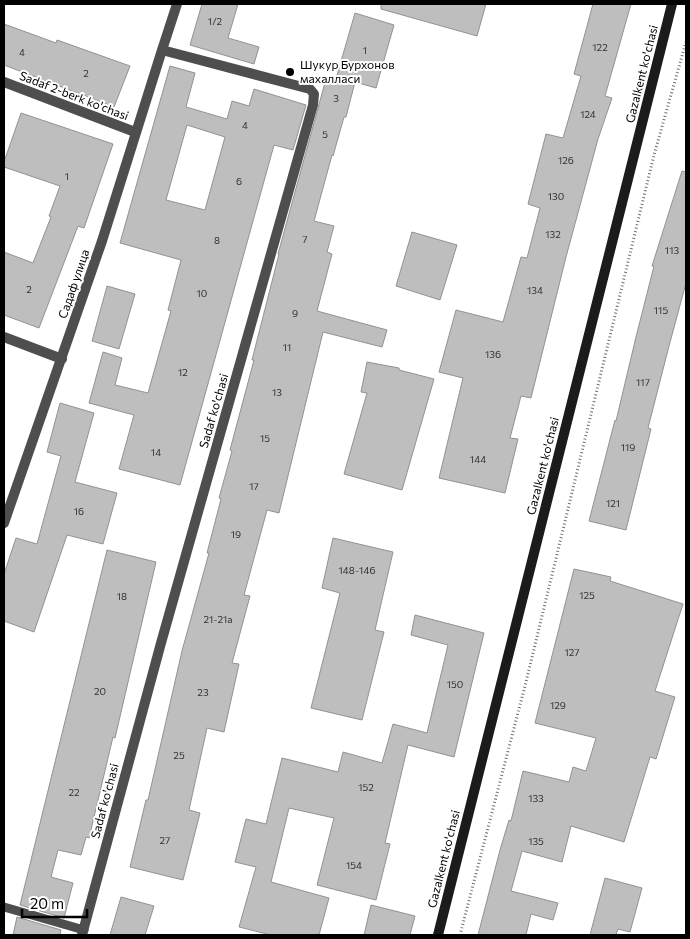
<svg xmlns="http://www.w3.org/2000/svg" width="690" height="939" viewBox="0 0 690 939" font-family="Commissioner,sans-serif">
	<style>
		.building { fill: #bebebe; stroke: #929292; fill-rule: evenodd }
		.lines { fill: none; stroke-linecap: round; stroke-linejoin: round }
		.path { stroke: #707070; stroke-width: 3; stroke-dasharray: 1 2.5; stroke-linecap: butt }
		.lane { stroke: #4e4e4e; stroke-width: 9 }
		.street { stroke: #4e4e4e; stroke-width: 10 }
		.secondary { stroke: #1b1b1b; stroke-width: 10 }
		.poi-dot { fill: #000; stroke: #fff; stroke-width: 2 }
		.labels { text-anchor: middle; stroke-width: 4; stroke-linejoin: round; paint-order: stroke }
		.number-label { font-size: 10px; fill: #303030 }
		.poi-label { font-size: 12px; fill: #000; stroke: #fff; text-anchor: start }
		.street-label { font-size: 12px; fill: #000; stroke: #fff }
	</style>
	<rect width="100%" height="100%" fill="#fff"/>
	<path class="building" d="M 202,4 L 238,4 L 228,38 L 259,47 L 254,64 L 190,45 Z
		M 381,4 L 486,4 L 477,36 L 381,9 Z
		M 593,4 L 631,4 L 605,96 L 612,98 L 598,139 L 566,257 L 531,398 L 521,396 L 510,438 L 518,439 L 505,493 L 439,478 L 463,378 L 439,372 L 456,310 L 503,322 L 521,257 L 527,258 L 540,208 L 528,204 L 546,134 L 563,138 L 581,76 L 574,74 Z
		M 355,13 L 394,25 L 376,88 L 355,82 L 346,117 L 344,117 L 333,156 L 332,155 L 314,221 L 334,226 L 327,252 L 332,254 L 317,311 L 387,330 L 382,347 L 323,332 L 279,513 L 267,510 L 244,595 L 250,596 L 232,663 L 239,664 L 224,732 L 207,728 L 189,810 L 200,813 L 183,880 L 130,867 L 146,800 L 148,800 L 182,651 L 209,553 L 207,553 L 221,499 L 219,498 L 232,451 L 230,450 L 254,360 L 252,360 L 279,254 L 278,254 L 326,79 L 335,82 Z
		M 4,24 L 56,43 L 57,40 L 130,66 L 114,107 L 4,65 Z
		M 170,66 L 195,73 L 186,107 L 227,119 L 232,101 L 249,106 L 254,89 L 306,105 L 293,150 L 274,145 L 180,485 L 119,469 L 134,415 L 89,403 L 103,352 L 122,358 L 115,385 L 148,393 L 171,311 L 168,310 L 181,260 L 120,243 ZM 187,125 L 225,137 L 205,210 L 166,200 Z
		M 21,113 L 113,144 L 84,228 L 78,226 L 39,328 L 4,315 L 4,252 L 33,263 L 51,217 L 49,216 L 60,186 L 4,167 L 4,162 Z
		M 682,171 L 686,172 L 686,283 L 669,346 L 648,428 L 651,429 L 626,530 L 589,521 L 615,420 L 616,421 L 636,337 L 654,266 L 652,266 Z
		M 412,232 L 457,245 L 440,300 L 396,286 Z
		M 107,286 L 135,294 L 119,349 L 92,341 Z
		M 367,362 L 399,368 L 399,370 L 434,379 L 402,490 L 344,474 L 367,393 L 361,392 Z
		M 60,403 L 94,413 L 75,482 L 117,493 L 103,544 L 67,535 L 34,632 L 4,621 L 4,574 L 16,538 L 37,544 L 61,456 L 47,452 Z
		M 333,538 L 393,552 L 375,630 L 384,632 L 362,720 L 311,708 L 340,593 L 322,588 Z
		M 107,550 L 156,562 L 115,738 L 113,737 L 89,838 L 86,837 L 81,855 L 58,850 L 51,877 L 73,883 L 64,918 L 20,905 Z
		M 574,569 L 611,577 L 610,581 L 683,604 L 655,691 L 675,697 L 656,759 L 650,757 L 624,842 L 571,826 L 562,862 L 522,851 L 511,891 L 558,903 L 553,920 L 531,914 L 526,935 L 478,935 L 500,850 L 509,820 L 511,821 L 523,771 L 569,782 L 573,767 L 586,771 L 596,738 L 535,723 Z
		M 415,615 L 484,633 L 454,757 L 408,745 L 385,843 L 390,844 L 376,900 L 317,885 L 334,818 L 289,808 L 271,882 L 329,898 L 319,935 L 271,935 L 239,927 L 256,867 L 235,862 L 246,819 L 266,824 L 282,758 L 338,772 L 343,752 L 382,763 L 393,724 L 427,733 L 448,645 L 411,635 Z
		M 605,878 L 642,888 L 630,932 L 618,929 L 616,935 L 590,935 Z
		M 121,897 L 154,906 L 145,935 L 110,935 Z
		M 371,905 L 415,916 L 410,935 L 364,935 Z
		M 17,917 L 61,930 L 60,935 L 13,935 Z"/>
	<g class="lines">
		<path class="path" d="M 460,935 L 525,686 L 654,155 L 686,42"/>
		<path class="lane" d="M 4,907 L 84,930"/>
		<path class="street" d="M 4,82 L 135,132
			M 4,337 L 62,359
			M 4,523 L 102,241 L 162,50
			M 82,935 L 161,643 L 313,105 L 314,94 L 310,89 L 162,50 L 177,4"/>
		<path class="secondary" d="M 438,935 L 672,4"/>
	</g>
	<circle class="poi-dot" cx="290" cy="72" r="5"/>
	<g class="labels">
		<g class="number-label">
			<text x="215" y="25">1/2</text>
			<text x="600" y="51">122</text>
			<text x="365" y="54">1</text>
			<text x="22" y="56">4</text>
			<text x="86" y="77">2</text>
			<text x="336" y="102">3</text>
			<text x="588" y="118">124</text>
			<text x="245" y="129">4</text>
			<text x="325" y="138">5</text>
			<text x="566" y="164">126</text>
			<text x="67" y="180">1</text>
			<text x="239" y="185">6</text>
			<text x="556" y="200">130</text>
			<text x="553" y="238">132</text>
			<text x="305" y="243">7</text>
			<text x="217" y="244">8</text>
			<text x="672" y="254">113</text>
			<text x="29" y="293">2</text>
			<text x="535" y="294">134</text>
			<text x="202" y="297">10</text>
			<text x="661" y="314">115</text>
			<text x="295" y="317">9</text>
			<text x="287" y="351">11</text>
			<text x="493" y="358">136</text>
			<text x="183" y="376">12</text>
			<text x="643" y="386">117</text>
			<text x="277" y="396">13</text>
			<text x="265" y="442">15</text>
			<text x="628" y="451">119</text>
			<text x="156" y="456">14</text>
			<text x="478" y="463">144</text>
			<text x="254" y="490">17</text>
			<text x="613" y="507">121</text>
			<text x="79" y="515">16</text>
			<text x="236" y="538">19</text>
			<text x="357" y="574">148-146</text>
			<text x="587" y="599">125</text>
			<text x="122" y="600">18</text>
			<text x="218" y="623">21-21а</text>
			<text x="572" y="656">127</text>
			<text x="455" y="688">150</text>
			<text x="100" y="695">20</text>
			<text x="203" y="696">23</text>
			<text x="558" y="709">129</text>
			<text x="179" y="759">25</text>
			<text x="366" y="791">152</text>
			<text x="74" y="796">22</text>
			<text x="536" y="802">133</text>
			<text x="165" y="844">27</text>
			<text x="536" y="845">135</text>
			<text x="354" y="869">154</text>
		</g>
		<g class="poi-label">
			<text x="300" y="69">Шукур Бурхонов<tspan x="300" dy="14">махалласи</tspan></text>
		</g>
		<g class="street-label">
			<text transform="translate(642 74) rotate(-76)" y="4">Gazalkent ko'chasi</text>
			<text transform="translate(74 96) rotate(21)" y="4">Sadaf 2-berk ko'chasi</text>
			<text transform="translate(74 284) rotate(-71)" y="4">Садаф улица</text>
			<text transform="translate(214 411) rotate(-74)" y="4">Sadaf ko'chasi</text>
			<text transform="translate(543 466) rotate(-76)" y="4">Gazalkent ko'chasi</text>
			<text transform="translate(105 801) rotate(-75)" y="4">Sadaf ko'chasi</text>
			<text transform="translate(444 859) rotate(-76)" y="4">Gazalkent ko'chasi</text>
		</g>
	</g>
	<rect width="690" height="939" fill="none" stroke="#000000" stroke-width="10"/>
	<path d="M22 909v8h65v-8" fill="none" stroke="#000000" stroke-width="2.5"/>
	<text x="30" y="909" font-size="15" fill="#000000" stroke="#ffffff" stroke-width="4" paint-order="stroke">20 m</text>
</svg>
